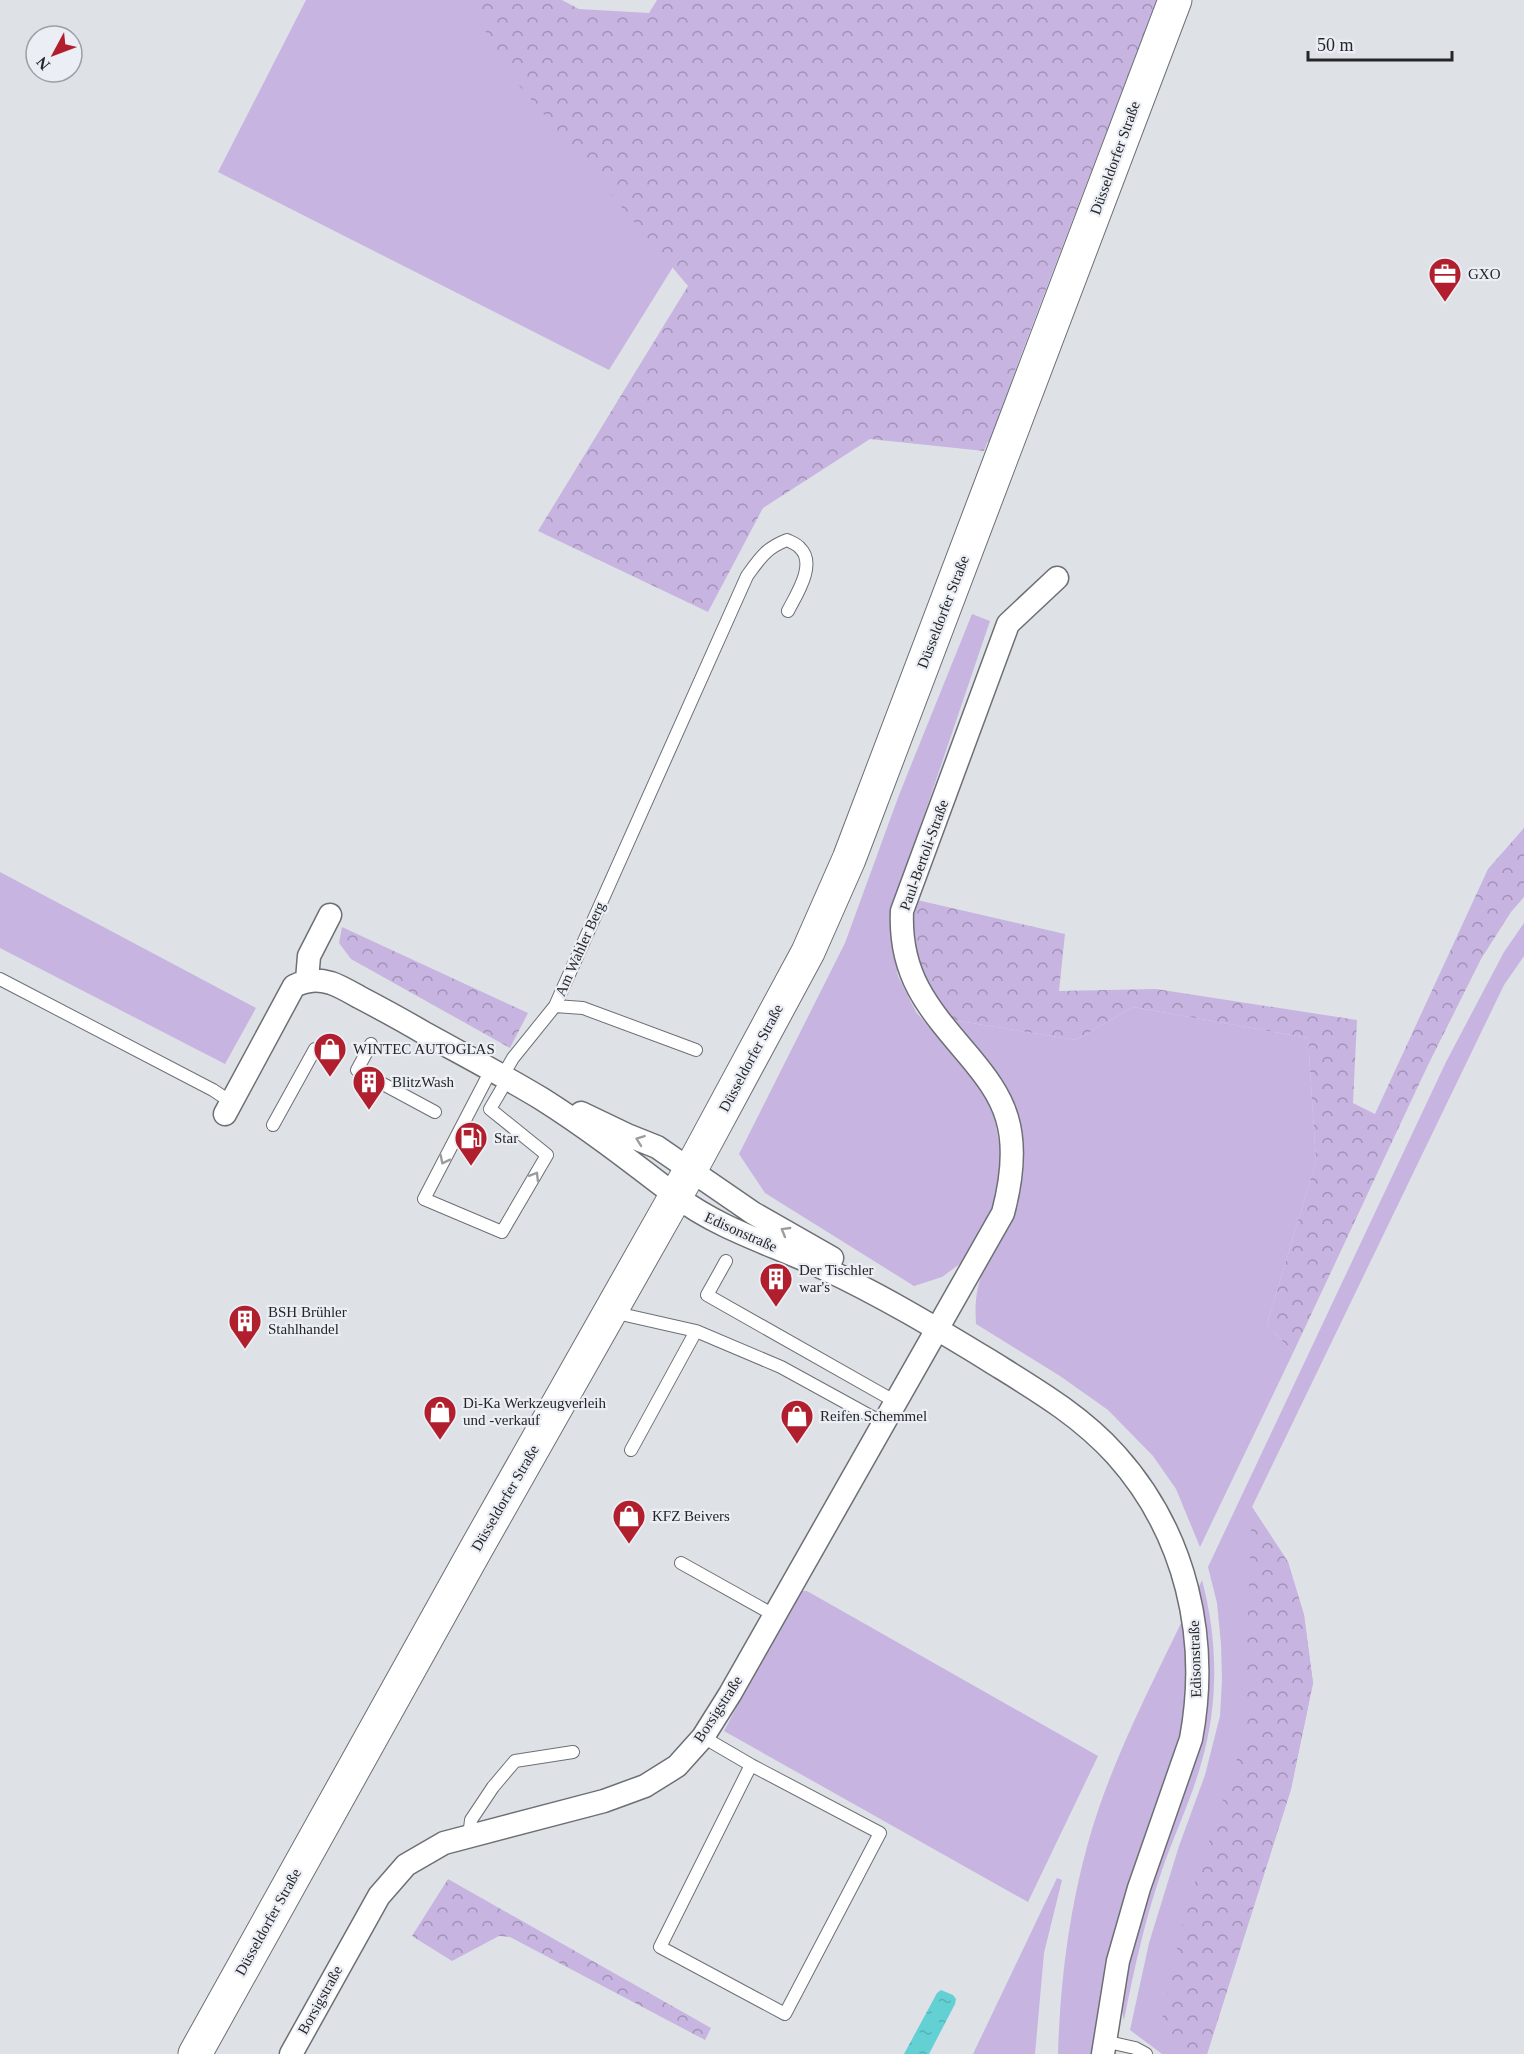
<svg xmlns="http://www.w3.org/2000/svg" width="1524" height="2054" viewBox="0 0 1524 2054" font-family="Georgia,serif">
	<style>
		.green { fill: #c7b4e1 }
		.forest { fill: url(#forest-crowns) }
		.water { fill: url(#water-ripples) }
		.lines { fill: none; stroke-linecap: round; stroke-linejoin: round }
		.lane-casing { stroke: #6c7075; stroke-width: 14 }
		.street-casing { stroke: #6c7075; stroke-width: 25 }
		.primary-casing { stroke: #6c7075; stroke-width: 35 }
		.lane { stroke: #fff; stroke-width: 12 }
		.street { stroke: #fff; stroke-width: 22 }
		.primary { stroke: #fff; stroke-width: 33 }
		.oneway { stroke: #9d9d9e }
		.labels { text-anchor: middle; stroke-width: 4.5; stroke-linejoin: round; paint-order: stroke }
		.street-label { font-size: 15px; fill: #252628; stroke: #ebeff5 }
		.poi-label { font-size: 15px; fill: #252628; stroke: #ebeff5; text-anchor: start }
	</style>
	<defs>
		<pattern id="forest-crowns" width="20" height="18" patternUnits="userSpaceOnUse" patternTransform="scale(1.5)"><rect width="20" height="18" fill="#c7b4e1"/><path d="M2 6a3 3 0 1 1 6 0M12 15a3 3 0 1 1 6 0" fill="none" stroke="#a192b6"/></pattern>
		<pattern id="water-ripples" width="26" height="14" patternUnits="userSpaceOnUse" patternTransform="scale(1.5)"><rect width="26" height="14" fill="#63d0d4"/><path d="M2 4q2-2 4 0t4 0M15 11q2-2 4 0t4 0" fill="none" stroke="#56b2b6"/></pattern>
	</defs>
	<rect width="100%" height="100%" fill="#dee2e7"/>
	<path class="green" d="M 306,0 L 523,0 L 720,109 L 1152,0 L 989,442 L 961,446 L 698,294 L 709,209 L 609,370 L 218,172 Z
		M 972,614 L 990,621 L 897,895 L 891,935 L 898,976 L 916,1012 L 982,1089 L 995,1119 L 1003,1168 L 994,1207 L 961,1263 L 942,1277 L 914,1286 L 765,1193 L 739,1154 L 845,943 L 899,795 Z
		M 0,872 L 256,1008 L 225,1064 L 0,948 Z
		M 1524,923 L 1524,956 L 1504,985 L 1252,1507 L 1288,1562 L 1304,1615 L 1313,1683 L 1291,1789 L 1207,2054 L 1162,2054 L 1130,2030 L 1149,1943 L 1179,1846 L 1205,1775 L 1220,1716 L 1222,1680 L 1221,1644 L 1217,1603 L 1208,1567 L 1446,1062 L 1504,952 Z
		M 1133,1007 L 1308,1038 L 1316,1161 L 1267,1324 L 1293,1353 L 1200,1547 L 1176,1489 L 1153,1456 L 1108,1410 L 1060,1376 L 976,1324 C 973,1281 985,1267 1003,1230 C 1019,1199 1029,1168 1021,1133 C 1018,1123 1008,1111 1003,1102 C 986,1075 969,1047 953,1020 L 1076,1040 Z
		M 1202,1580 C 1218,1640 1219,1703 1201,1764 C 1191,1800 1174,1835 1162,1870 C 1145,1919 1134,1970 1124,2020 L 1120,2004 L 1141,1913 L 1190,1776 L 1198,1589 Z
		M 798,1591 L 807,1591 L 1098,1756 L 1028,1902 L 724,1731 Z
		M 1184,1617 L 1188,1682 L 1180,1744 L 1092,2054 L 1058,2054 C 1060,1983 1069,1911 1088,1843 C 1110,1764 1149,1690 1184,1617 Z
		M 1057,1878 L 1062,1880 L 1044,1953 L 1035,2054 L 973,2054 Z"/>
	<path class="forest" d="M 472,0 L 562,0 L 579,9 L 649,13 L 657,0 L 1157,0 L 984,451 L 870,439 L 763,508 L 708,612 L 538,531 L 688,286 L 498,60 Z
		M 1524,828 L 1524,897 L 1511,912 L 1481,959 L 1428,1065 L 1293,1353 L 1267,1324 L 1316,1161 L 1308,1038 L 1133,1007 L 1076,1040 L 953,1020 C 924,983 903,948 917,900 L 1065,934 L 1059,991 L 1156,989 L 1357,1020 L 1353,1103 L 1375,1114 L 1488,869 Z
		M 342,927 L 528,1013 L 510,1048 L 351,959 L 339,943 Z
		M 1252,1507 L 1288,1562 L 1304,1615 L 1313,1683 L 1291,1789 L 1207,2054 L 1183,2054 L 1159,2033 L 1185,1912 L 1243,1741 Z
		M 448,1879 L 711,2028 L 705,2040 L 510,1937 L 499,1936 L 452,1961 L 412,1936 Z"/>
	<path class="water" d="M 941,1990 L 953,1995 L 956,1999 L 955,2004 L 929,2054 L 904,2054 L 937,1993 Z"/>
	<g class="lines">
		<g class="lane-casing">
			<path id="lane" d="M 0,979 L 213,1090 L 231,1102
				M 555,1006 L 583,1008 L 696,1050
				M 371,1044 L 357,1070 L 435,1112
				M 491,1070 L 424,1199 L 502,1232 L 547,1155 L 490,1109 L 507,1080
				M 502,1077 L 513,1058 L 555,1006 L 747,576 C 760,558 766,548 787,540 C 791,542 797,544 800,548 C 817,564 796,595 788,611
				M 273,1125 L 315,1049
				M 726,1261 L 707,1295 L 896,1402
				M 612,1312 L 696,1331 L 781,1367 L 883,1423
				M 631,1450 L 696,1331
				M 681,1563 L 774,1615
				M 703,1737 L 751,1765 L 660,1947 L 785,2014 L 880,1833 L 751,1765
				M 469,1837 L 471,1820 L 493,1787 L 515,1761 L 573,1752
				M 1104,2041 L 1135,2048 L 1146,2054"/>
		</g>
		<g class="street-casing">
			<path id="street" d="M 307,980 L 309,956 L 330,915
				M 581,1113 L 627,1135 L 657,1147 L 753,1213 L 832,1258
				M 225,1114 L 294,986 C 307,980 317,979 331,983 C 340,986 350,992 359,997 C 382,1009 404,1021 426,1034 C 464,1055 504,1076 542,1099 C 588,1128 633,1163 676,1196 C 719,1229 774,1245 823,1268 C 881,1295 936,1328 990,1361 C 1035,1389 1080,1415 1116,1455 C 1186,1533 1210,1638 1191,1739 L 1139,1888 L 1118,1961 L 1103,2054
				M 291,2054 L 379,1896 L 406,1865 L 444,1843 L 604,1801 L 645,1786 L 677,1766 L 703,1737 L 730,1694 L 1003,1213 C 1011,1183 1016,1148 1007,1118 C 1000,1094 984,1074 969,1056 C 929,1009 899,976 902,911 L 1008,624 L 1057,578"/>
		</g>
		<g class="primary-casing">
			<path id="primary" d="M 195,2054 L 476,1549 L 691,1169 L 808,952 L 849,859 L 1175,0"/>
		</g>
		<use href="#lane" class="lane"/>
		<use href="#street" class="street"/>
		<use href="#primary" class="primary"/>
	</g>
	<defs><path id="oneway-chevron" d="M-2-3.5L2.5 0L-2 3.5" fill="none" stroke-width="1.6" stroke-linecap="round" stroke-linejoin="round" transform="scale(1.5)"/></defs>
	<g class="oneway">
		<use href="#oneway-chevron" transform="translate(640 1140) rotate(-160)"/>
		<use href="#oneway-chevron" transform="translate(444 1160) rotate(117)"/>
		<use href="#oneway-chevron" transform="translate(535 1176) rotate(-59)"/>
		<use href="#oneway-chevron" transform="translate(785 1231) rotate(-150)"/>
	</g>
	<defs>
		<g id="office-pin" transform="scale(1.725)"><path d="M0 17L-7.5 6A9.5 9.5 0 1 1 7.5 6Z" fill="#b11e2d" stroke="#ebeff5"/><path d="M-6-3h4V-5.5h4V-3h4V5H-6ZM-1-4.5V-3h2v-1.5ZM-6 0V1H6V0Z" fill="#fff"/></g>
		<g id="shop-pin" transform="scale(1.725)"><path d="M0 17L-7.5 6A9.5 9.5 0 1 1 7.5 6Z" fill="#b11e2d" stroke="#ebeff5"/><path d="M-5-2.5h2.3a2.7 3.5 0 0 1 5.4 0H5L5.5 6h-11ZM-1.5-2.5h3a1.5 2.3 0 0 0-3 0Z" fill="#fff"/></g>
		<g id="building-pin" transform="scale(1.725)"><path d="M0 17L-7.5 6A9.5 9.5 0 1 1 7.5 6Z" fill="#b11e2d" stroke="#ebeff5"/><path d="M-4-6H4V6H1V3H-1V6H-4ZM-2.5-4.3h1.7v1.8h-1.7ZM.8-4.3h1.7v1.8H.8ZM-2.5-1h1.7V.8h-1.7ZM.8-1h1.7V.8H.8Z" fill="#fff"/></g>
		<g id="fuel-pin" transform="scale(1.725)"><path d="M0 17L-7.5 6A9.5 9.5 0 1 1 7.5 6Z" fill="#b11e2d" stroke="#ebeff5"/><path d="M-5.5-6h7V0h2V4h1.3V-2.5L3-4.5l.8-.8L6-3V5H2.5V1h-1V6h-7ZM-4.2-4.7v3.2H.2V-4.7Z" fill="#fff"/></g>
	</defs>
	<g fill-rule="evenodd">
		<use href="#office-pin" x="1445" y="274"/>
		<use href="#shop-pin" x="330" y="1049"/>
		<use href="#building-pin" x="369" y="1082"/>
		<use href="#fuel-pin" x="471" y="1138"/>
		<use href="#building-pin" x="776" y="1279"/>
		<use href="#building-pin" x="245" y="1321"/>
		<use href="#shop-pin" x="440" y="1412"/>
		<use href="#shop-pin" x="797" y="1416"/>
		<use href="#shop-pin" x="629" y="1516"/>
	</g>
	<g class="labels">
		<g class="street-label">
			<text transform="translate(1115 158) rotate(-70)" y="5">Düsseldorfer Straße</text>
			<text transform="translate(943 612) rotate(-69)" y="5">Düsseldorfer Straße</text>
			<text transform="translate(924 855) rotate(-70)" y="5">Paul-Bertoli-Straße</text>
			<text transform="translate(580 949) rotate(-66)" y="5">Am Wahler Berg</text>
			<text transform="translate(751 1058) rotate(-62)" y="5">Düsseldorfer Straße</text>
			<text transform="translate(741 1232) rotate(24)" y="5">Edisonstraße</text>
			<text transform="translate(505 1498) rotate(-60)" y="5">Düsseldorfer Straße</text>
			<text transform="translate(1195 1659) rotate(-92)" y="5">Edisonstraße</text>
			<text transform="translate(718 1709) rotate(-57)" y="5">Borsigstraße</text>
			<text transform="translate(268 1922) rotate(-61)" y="5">Düsseldorfer Straße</text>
			<text transform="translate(320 2000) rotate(-61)" y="5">Borsigstraße</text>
		</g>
		<g class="poi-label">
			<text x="1468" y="279">GXO</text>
			<text x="353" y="1054">WINTEC AUTOGLAS</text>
			<text x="392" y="1087">BlitzWash</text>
			<text x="494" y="1143">Star</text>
			<text x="799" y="1275">Der Tischler<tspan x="799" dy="17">war's</tspan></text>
			<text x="268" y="1317">BSH Brühler<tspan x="268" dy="17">Stahlhandel</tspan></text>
			<text x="463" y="1408">Di-Ka Werkzeugverleih<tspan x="463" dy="17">und -verkauf</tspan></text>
			<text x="820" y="1421">Reifen Schemmel</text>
			<text x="652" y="1521">KFZ Beivers</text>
		</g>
	</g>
	<g transform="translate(54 54) rotate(229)"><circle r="28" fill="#ebeff5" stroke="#9c9fa3" stroke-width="1.5"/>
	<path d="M0-4.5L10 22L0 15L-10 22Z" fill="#b11e2d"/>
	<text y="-9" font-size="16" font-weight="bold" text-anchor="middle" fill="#252628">N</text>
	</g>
	<path d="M1308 51v9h144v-9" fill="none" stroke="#252628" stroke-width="3"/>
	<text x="1317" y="51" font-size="18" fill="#252628" stroke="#ebeff5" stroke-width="4.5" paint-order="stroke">50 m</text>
</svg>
